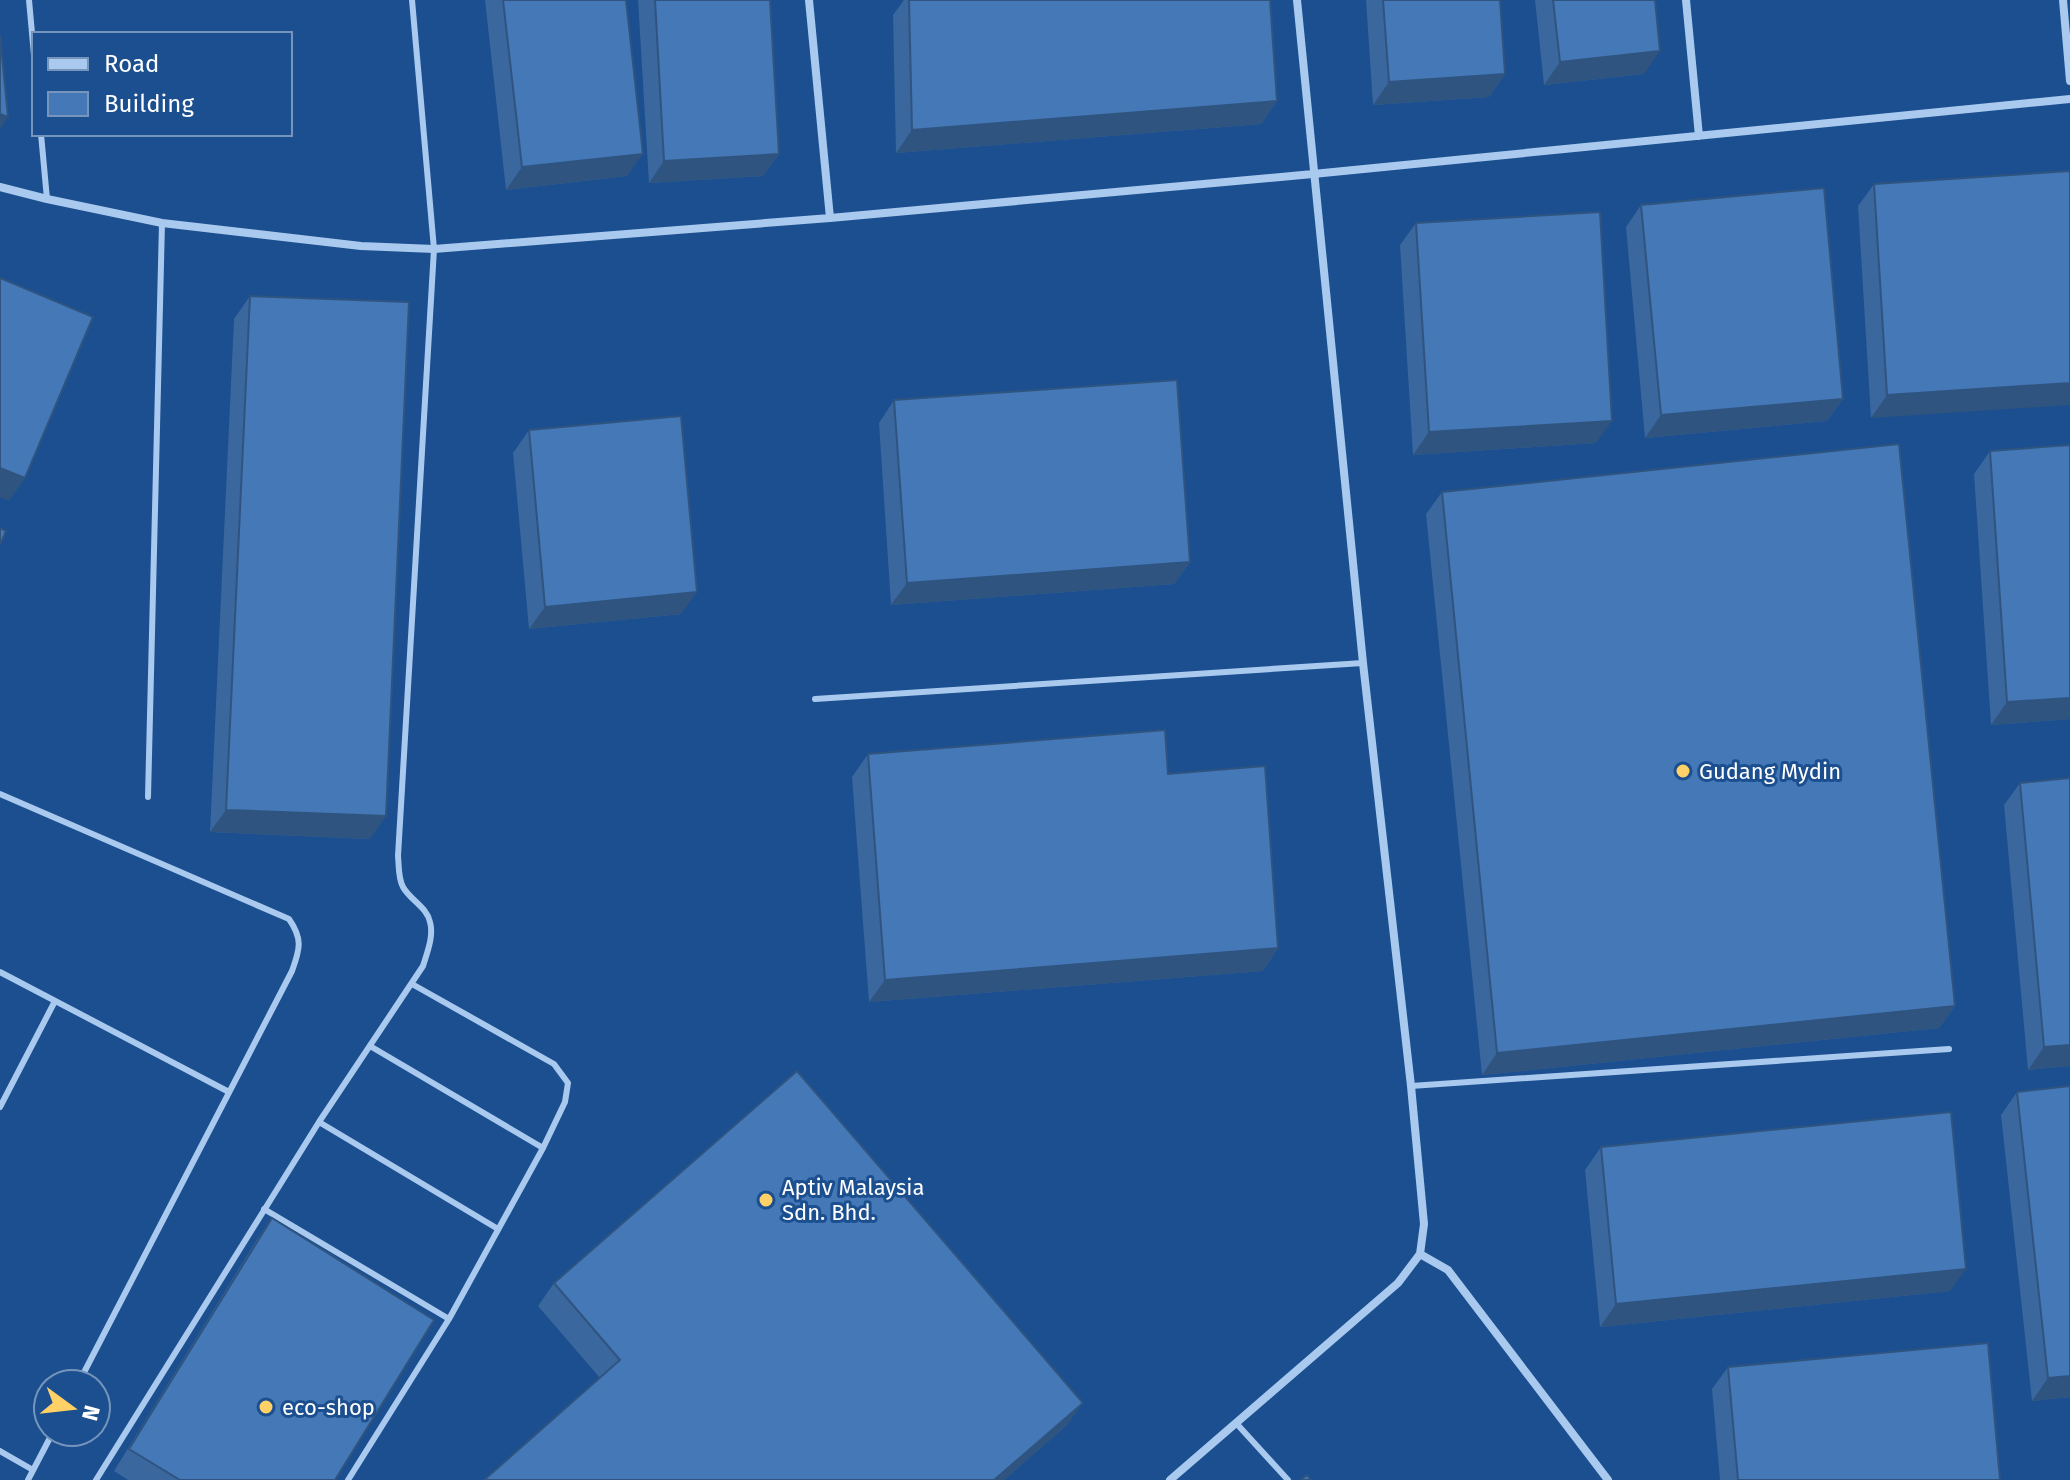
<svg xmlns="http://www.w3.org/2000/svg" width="2070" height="1480" viewBox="0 0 2070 1480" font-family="'Fira Sans',sans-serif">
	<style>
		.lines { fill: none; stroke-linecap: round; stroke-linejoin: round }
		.lane { stroke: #a9c9ee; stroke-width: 6 }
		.street { stroke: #a9c9ee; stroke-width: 8 }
		.wall { fill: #3a679d }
		.shaded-wall { fill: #305480 }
		.building { fill: #4478b7; stroke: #305480; stroke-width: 2 }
		.poi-dot { fill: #ffd166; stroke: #1b4f8f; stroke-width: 3 }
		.labels { text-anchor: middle; stroke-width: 6; stroke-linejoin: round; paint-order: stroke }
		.poi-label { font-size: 22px; fill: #fff; stroke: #1b4f8f; text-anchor: start }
	</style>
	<rect width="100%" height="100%" fill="#1b4f8f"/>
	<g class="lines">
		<path class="lane" d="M 29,0 L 34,55
			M 41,134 L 47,199
			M 815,699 L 1363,663
			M 0,794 L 289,919 C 303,939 300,949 292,971 L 78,1384
			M 148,797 L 162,223
			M 0,972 L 229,1092
			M 370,1046 L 543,1148
			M 1411,1086 L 1949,1049
			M 0,1107 L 55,1001
			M 319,1122 L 498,1229
			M 264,1209 L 449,1319
			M 1236,1423 L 1288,1480
			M 0,1451 L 33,1470
			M 28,1480 L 53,1432
			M 96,1480 L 319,1122 L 423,966 C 427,953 434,936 430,922 C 427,907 410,900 403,887 C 398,878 399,865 398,856 L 434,249 L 412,0
			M 348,1480 L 449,1319 L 471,1279 L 543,1148 L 565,1102 L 568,1083 L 554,1064 L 412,984"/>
		<path class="street" d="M 809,0 L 830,218
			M 1686,0 L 1699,136
			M 2063,0 L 2070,81
			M 0,187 L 47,199 L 162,223 L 361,246 L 434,249 L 830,218 L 1313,174 L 2070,99
			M 1420,1254 L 1448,1270 L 1608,1480
			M 1170,1480 L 1398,1283 L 1420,1254 L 1424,1224 L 1411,1086 L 1363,663 L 1297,0"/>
	</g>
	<path class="wall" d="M 485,0 L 626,0 L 627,176 L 506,190 Z
		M 638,0 L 770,0 L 779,154 L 763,176 L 649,183 Z
		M 904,0 L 1270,0 L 1277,101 L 1261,124 L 896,153 L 893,15 Z
		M 1366,0 L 1500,0 L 1505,74 L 1489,97 L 1373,105 Z
		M 1535,0 L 1655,0 L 1644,74 L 1544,85 Z
		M 2070,171 L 1871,418 L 1858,206 L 1874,184 Z
		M 1641,205 L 1843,399 L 1827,421 L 1645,438 L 1626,227 Z
		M 1416,223 L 1596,443 L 1413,455 L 1400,245 Z
		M 250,296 L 370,839 L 210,832 L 234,319 Z
		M 894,400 L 1190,562 L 1174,584 L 891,605 L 879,423 Z
		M 529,430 L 681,614 L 529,629 L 513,453 Z
		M 1990,451 L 2070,719 L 1991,725 L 1974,474 Z
		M 1442,492 L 1955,1006 L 1939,1028 L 1482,1075 L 1426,514 Z
		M 868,754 L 1168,774 L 1278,948 L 1263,971 L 869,1002 L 852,777 Z
		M 2070,778 L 2070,1066 L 2028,1070 L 2004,805 L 2020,783 Z
		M 2070,1086 L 2070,1397 L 2032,1401 L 2001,1115 L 2017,1092 Z
		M 1601,1147 L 1950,1291 L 1600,1327 L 1585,1170 Z
		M 272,1218 L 335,1480 L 128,1480 L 114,1471 L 256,1241 Z
		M 554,1283 L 1067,1425 L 1004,1480 L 484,1480 L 600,1378 L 538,1306 Z
		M 1728,1367 L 2000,1480 L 1720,1480 L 1712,1389 Z"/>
	<path class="shaded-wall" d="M 1660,51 L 1644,74 L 1544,85 L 1560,62 Z
		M 1505,74 L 1489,97 L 1373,105 L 1389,82 Z
		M 1277,101 L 1261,124 L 896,153 L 912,130 Z
		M 0,114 L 8,117 L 0,129 Z
		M 643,154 L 627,176 L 506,190 L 522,167 Z
		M 779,154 L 763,176 L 649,183 L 664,161 Z
		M 2070,383 L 2070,405 L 1871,418 L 1887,395 Z
		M 1843,399 L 1827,421 L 1645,438 L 1661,415 Z
		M 1612,421 L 1596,443 L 1413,455 L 1429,432 Z
		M 0,468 L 25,478 L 9,501 L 0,497 Z
		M 1190,562 L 1174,584 L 891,605 L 907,583 Z
		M 697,592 L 681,614 L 529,629 L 545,607 Z
		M 2070,698 L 2070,719 L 1991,725 L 2007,702 Z
		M 226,810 L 386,816 L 370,839 L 210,832 Z
		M 1278,948 L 1263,971 L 869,1002 L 885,980 Z
		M 1955,1006 L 1939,1028 L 1482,1075 L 1497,1053 Z
		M 2070,1045 L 2070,1066 L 2028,1070 L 2044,1047 Z
		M 1966,1269 L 1950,1291 L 1600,1327 L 1616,1304 Z
		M 2070,1376 L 2070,1397 L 2032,1401 L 2048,1378 Z
		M 1083,1403 L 1067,1425 L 1004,1480 L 994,1480 Z"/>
	<path class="building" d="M 503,0 L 626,0 L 643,154 L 522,167 Z
		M 655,0 L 770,0 L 779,154 L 664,161 Z
		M 909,0 L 1270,0 L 1277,101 L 912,130 Z
		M 1383,0 L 1500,0 L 1505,74 L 1389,82 Z
		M 1553,0 L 1655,0 L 1660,51 L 1560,62 Z
		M 0,35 L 8,117 L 0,114 Z
		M 2070,171 L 2070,383 L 1887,395 L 1874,184 Z
		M 1824,188 L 1843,399 L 1661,415 L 1641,205 Z
		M 1600,212 L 1612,421 L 1429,432 L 1416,223 Z
		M 0,278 L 93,317 L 25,478 L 0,468 Z
		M 250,296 L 409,302 L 386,816 L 226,810 Z
		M 1177,380 L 1190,562 L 907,583 L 894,400 Z
		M 681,416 L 697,592 L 545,607 L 529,430 Z
		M 1899,444 L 1955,1006 L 1497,1053 L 1442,492 Z
		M 2070,445 L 2070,698 L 2007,702 L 1990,451 Z
		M 0,528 L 6,531 L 0,545 Z
		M 1165,730 L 1168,774 L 1265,766 L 1278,948 L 885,980 L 868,754 Z
		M 2070,778 L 2070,1045 L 2044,1047 L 2020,783 Z
		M 797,1071 L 1083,1403 L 994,1480 L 484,1480 L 620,1360 L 554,1283 Z
		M 2070,1086 L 2070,1376 L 2048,1378 L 2017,1092 Z
		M 1951,1112 L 1966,1269 L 1616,1304 L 1601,1147 Z
		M 272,1218 L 434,1320 L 335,1480 L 180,1480 L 129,1449 Z
		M 1988,1343 L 2000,1480 L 1738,1480 L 1728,1367 Z
		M 1307,1475 L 1311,1480 L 1301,1480 Z"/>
	<g class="poi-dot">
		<circle cx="1683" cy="771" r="8"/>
		<circle cx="766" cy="1200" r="8"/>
		<circle cx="266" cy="1407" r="8"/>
	</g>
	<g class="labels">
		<g class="poi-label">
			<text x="1699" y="779">Gudang Mydin</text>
			<text x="782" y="1195">Aptiv Malaysia<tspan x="782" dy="25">Sdn. Bhd.</tspan></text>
			<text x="282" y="1415">eco-shop</text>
		</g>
	</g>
	<rect x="32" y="32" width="260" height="104" fill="#1b4f8f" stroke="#7695bc" stroke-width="2"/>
	<rect x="48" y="58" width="40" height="12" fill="#a9c9ee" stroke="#7695bc" stroke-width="2"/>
	<text x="104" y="72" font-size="24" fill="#ffffff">Road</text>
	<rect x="48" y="92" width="40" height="24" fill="#4478b7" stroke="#7695bc" stroke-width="2"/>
	<text x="104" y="112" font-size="24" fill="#ffffff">Building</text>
	<g transform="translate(72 1408) rotate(105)"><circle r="38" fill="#1b4f8f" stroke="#7695bc" stroke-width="2"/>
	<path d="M0-6L14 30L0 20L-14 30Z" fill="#ffd166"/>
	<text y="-12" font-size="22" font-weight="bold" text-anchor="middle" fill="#ffffff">N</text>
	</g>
</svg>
